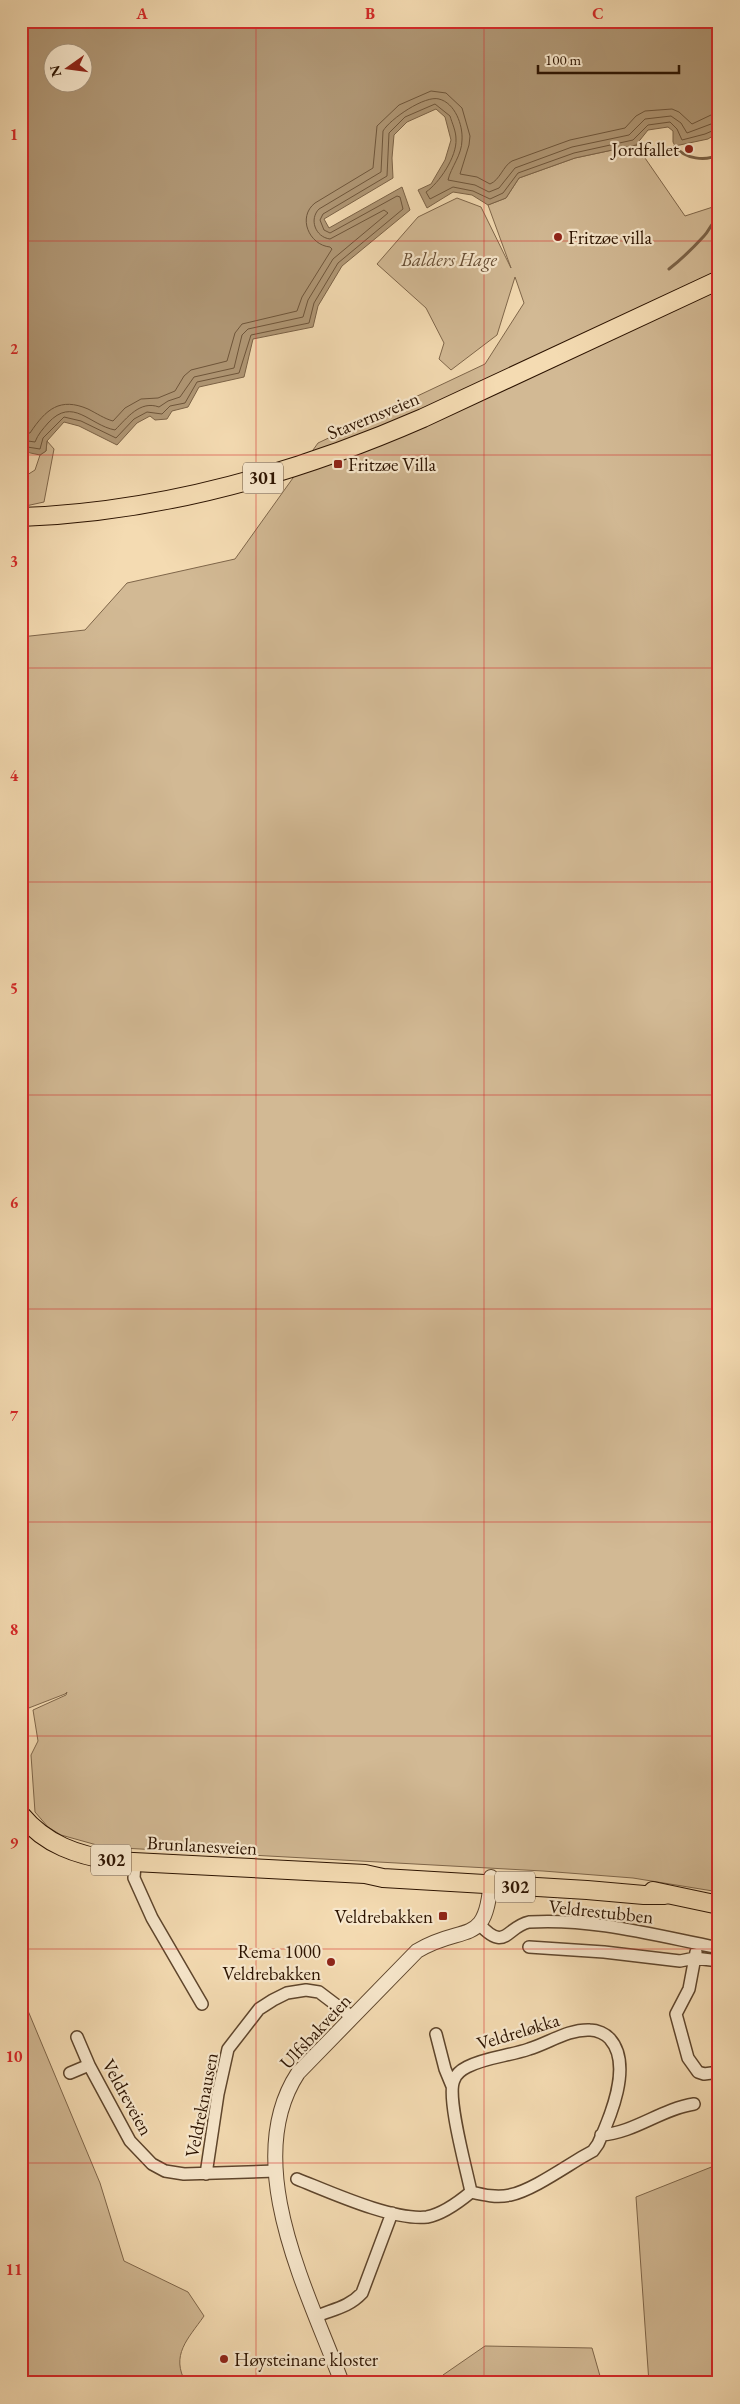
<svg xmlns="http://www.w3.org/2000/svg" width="740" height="2404" viewBox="0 0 740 2404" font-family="'EB Garamond',serif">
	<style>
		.green { fill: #d2b994; stroke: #7f664a }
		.water { fill: #b09775; stroke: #7b6246; fill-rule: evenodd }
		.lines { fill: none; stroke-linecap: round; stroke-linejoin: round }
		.shore { stroke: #6e553a; stroke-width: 1 }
		.stream { stroke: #7b6246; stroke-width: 3 }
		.minor-casing { stroke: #5e452c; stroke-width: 14 }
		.tertiary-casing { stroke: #5e452c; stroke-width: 16 }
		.primary-casing { stroke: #2c1300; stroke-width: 20 }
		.minor { stroke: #f8e8cd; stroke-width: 11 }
		.tertiary { stroke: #f8e8cd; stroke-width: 14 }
		.primary { stroke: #f4dbb2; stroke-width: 18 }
		.grid { fill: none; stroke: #d62828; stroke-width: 1; stroke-opacity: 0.55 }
		.poi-dot { fill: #8f2418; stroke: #f8e8cd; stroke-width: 2 }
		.labels { text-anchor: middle; stroke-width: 4.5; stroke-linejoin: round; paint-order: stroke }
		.shield { fill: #f8e8cd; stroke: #69533e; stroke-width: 1 }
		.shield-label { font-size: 18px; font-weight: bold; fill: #2c1300 }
		.poi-label { font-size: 19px; fill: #2c1300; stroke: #f8e8cd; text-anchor: end }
		.park-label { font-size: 19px; font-style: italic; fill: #664d34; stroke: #f8e8cd }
		.street-label { font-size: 19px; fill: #2c1300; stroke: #f8e8cd }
		.neatline { fill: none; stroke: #d62828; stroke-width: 2 }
		.grid-label { font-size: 16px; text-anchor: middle; font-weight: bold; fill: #d62828 }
	</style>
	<rect width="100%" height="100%" fill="#f4dbb2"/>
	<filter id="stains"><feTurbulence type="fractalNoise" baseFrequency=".004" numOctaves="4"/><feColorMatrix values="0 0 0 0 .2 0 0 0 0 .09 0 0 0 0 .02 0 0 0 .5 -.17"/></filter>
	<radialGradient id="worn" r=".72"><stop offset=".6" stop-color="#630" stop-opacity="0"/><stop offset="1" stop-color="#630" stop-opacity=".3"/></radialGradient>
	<path class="green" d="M 636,145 L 685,216 L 719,205 L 719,1892 L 633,1878 L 543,1871 L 104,1847 L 61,1835 L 48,1827 L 35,1812 L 31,1755 L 38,1741 L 33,1710 L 66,1695 L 67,1692 L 65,1694 L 21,1711 L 21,637 L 85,630 L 127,583 L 235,559 L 318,443 L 485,364 L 524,303 L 515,277 L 497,335 L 451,370 L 439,359 L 444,343 L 426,308 L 377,264 L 418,217 L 457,198 L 481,207 L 511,268 L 488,205 L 506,198 L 519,178 L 575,158 Z
		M 47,441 L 54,449 L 44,502 L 21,507 L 21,472 L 27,475 L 35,470 L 40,455 L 46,451 Z
		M 21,1994 L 100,2183 L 124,2261 L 188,2292 L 204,2316 C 188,2339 170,2355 186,2383 L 21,2383 Z
		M 719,2164 L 719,2383 L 649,2383 L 636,2197 Z
		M 485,2346 L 592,2348 L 602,2383 L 442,2383 L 443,2375 Z"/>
	<path class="water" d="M 21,21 L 719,21 L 719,132 L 708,139 L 675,146 L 673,142 L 673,131 L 668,127 L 648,130 L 636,145 L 575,158 L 519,178 L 506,198 L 488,205 L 472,195 L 453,192 L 427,208 L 418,190 L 431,184 L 445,160 L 451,140 L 445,117 L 436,109 L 407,122 L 394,135 L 392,158 L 393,178 L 324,219 L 329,228 L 402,187 L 410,210 L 342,266 L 318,306 L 313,327 L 253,339 L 244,377 L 199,387 L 188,407 L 172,411 L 167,419 L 155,420 L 150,416 L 137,423 L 117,445 L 79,426 L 64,422 L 47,441 L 46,451 L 40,455 L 21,451 ZM 52,52 L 82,52 L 82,82 L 52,82 Z"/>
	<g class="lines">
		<path class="shore" d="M 21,433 L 30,433 C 46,409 60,397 88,409 C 96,413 105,419 113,421 L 125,408 L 141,399 L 158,398 L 175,391 L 184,376 L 191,370 L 227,361 L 235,333 L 242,324 L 297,311 L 302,297 L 332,249 L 330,247 C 309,245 297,217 315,203 L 373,168 L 377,126 L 399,105 L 431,91 L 446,93 L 462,108 L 470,136 L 469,145 L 460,174 L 477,177 L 490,184 C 500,180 503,166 512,161 L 570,140 L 625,128 L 636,116 L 645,111 L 672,109 L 679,112 L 692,124 L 711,115 L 719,114
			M 21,440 L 35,442 C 38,434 43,429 48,423 C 73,396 89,425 115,430 C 127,418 140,400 159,407 L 168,401 L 180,397 L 194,377 L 234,368 L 242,335 L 248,329 L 303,317 L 308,300 L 333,259 L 388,213 L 384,210 L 330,239 C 315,237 309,219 319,209 L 381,172 L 383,131 C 390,119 425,95 439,99 C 455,103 463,125 462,140 C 462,155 451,167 448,180 L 475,185 L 489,192 L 499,188 L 515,168 L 572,147 L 629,135 L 645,119 L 671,116 L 681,123 L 687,133 L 719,121
			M 21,446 L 40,449 L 43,438 L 64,417 L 81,421 L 116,438 L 134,419 L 147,412 L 162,414 L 170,406 L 185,403 L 197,382 L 239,373 L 251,335 L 309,323 L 314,303 L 338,263 L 403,209 L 400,197 L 397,196 L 330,233 L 324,230 L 320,220 L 323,214 L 387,176 L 389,133 L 405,117 L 435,104 L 450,116 C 452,123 456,131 456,139 C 457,157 439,183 426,192 L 430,199 L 453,187 L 473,191 L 490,199 L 503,193 L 518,173 L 574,153 L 633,140 L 648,125 L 670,122 L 677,129 L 682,140 L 705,134 L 719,128"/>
		<path class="stream" d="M 675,146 C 684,159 706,162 719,154
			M 669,269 C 682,259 693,248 704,236 C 710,230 711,222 719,218"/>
		<g class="minor-casing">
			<path id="minor" d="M 135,1863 L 134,1878 L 152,1918 L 202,2004
				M 479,1924 C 506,1953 506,1927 529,1922 C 592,1918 654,1935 715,1947
				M 529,1947 L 604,1952 L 680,1961 L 695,1958 L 719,1961
				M 696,1952 L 689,1989 L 676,2014 L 688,2058 L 698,2072 L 704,2074 L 719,2072
				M 436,2034 L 445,2069 L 452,2086
				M 77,2037 L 89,2065 L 130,2141 L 152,2164 L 165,2171 L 184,2174 L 276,2171
				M 70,2073 L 89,2065
				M 601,2135 C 634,2133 661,2109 694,2104
				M 206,2174 L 218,2094 L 228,2049 L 259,2009 L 273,2000 L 287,1993 L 306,1990 L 319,1992 L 352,2017
				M 297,2179 C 330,2192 393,2221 427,2217 C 443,2214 459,2202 471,2192 C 484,2195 497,2198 510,2195 C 531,2191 565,2167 584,2156 L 593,2151 L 598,2144 C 610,2118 633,2065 610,2039 C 606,2034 597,2030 590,2030 C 568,2029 549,2043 529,2049 C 509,2056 486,2057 467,2067 C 461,2070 456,2074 454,2080 C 446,2097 467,2171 471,2192
				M 317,2316 C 334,2309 349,2307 362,2293 L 392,2213"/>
		</g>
		<g class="tertiary-casing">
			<path id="tertiary" d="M 342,2383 C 309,2294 239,2163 298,2073 L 417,1951 C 464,1922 487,1950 491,1877"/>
		</g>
		<g class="primary-casing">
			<path id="primary" d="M 21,517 C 162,512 295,474 423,418 L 719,280
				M 21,1815 C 46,1845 77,1855 114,1861 L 365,1874 L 383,1878 L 587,1890 L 644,1895 L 665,1895
				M 653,1891 L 719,1905"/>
		</g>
		<use href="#minor" class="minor"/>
		<use href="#tertiary" class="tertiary"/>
		<use href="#primary" class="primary"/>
	</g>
	<path class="grid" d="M 256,21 L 256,2383M 484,21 L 484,2383M 21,241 L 719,241M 21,455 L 719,455M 21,668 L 719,668M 21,882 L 719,882M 21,1095 L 719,1095M 21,1309 L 719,1309M 21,1522 L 719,1522M 21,1736 L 719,1736M 21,1949 L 719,1949M 21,2163 L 719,2163"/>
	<g class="poi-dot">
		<circle cx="689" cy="149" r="5"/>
		<circle cx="558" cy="237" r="5"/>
		<rect x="333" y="459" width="10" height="10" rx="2.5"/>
		<rect x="438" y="1911" width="10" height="10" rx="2.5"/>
		<circle cx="331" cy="1962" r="5"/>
		<circle cx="224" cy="2359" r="5"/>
	</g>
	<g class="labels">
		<g class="shield">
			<rect x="243" y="462.5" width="40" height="31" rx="4"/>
			<rect x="91" y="1844.5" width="40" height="31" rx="4"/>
			<rect x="495" y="1871.5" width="40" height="31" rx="4"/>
		</g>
		<g class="shield-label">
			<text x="263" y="484">301</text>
			<text x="111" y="1866">302</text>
			<text x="515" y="1893">302</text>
		</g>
		<g class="poi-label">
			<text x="679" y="156">Jordfallet</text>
			<text x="568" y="244" text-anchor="start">Fritzøe villa</text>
			<text x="348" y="471" text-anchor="start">Fritzøe Villa</text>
			<text x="433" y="1923">Veldrebakken</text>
			<text x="321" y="1958">Rema 1000<tspan x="321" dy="22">Veldrebakken</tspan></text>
			<text x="234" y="2366" text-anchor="start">Høysteinane kloster</text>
		</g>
		<g class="park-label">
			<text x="449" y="266">Balders Hage</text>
		</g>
		<g class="street-label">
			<text transform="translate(373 415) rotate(-22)" y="7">Stavernsveien</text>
			<text transform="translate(202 1845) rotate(3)" y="7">Brunlanesveien</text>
			<text transform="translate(601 1911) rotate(6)" y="7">Veldrestubben</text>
			<text transform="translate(315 2031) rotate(-47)" y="7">Ulfsbakveien</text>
			<text transform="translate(518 2031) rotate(-17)" y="7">Veldreløkka</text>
			<text transform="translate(128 2097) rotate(61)" y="7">Veldreveien</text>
			<text transform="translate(201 2105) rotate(-79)" y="7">Veldreknausen</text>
		</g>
	</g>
	<rect width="740" height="2404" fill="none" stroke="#f4dbb2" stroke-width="55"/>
	<g transform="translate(68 68) rotate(256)"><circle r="24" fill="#f8e8cd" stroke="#a6937b"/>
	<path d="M0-4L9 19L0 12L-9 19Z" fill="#8f2418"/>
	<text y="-8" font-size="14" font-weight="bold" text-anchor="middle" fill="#2c1300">N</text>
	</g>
	<path d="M538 65v8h141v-8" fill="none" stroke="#2c1300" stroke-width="2.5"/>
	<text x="545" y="65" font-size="15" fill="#2c1300" stroke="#f8e8cd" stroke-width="4" paint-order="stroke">100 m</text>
	<rect x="28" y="28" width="684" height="2348" class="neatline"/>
	<g class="grid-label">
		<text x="142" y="19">A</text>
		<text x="370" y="19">B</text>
		<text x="598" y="19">C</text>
		<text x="14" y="140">1</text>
		<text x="14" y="354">2</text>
		<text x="14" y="567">3</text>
		<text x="14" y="781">4</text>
		<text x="14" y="994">5</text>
		<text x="14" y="1208">6</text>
		<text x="14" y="1421">7</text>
		<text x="14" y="1635">8</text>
		<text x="14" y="1848">9</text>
		<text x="14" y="2062">10</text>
		<text x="14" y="2275">11</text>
	</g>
	<rect width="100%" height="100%" filter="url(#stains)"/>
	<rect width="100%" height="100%" fill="url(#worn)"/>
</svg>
